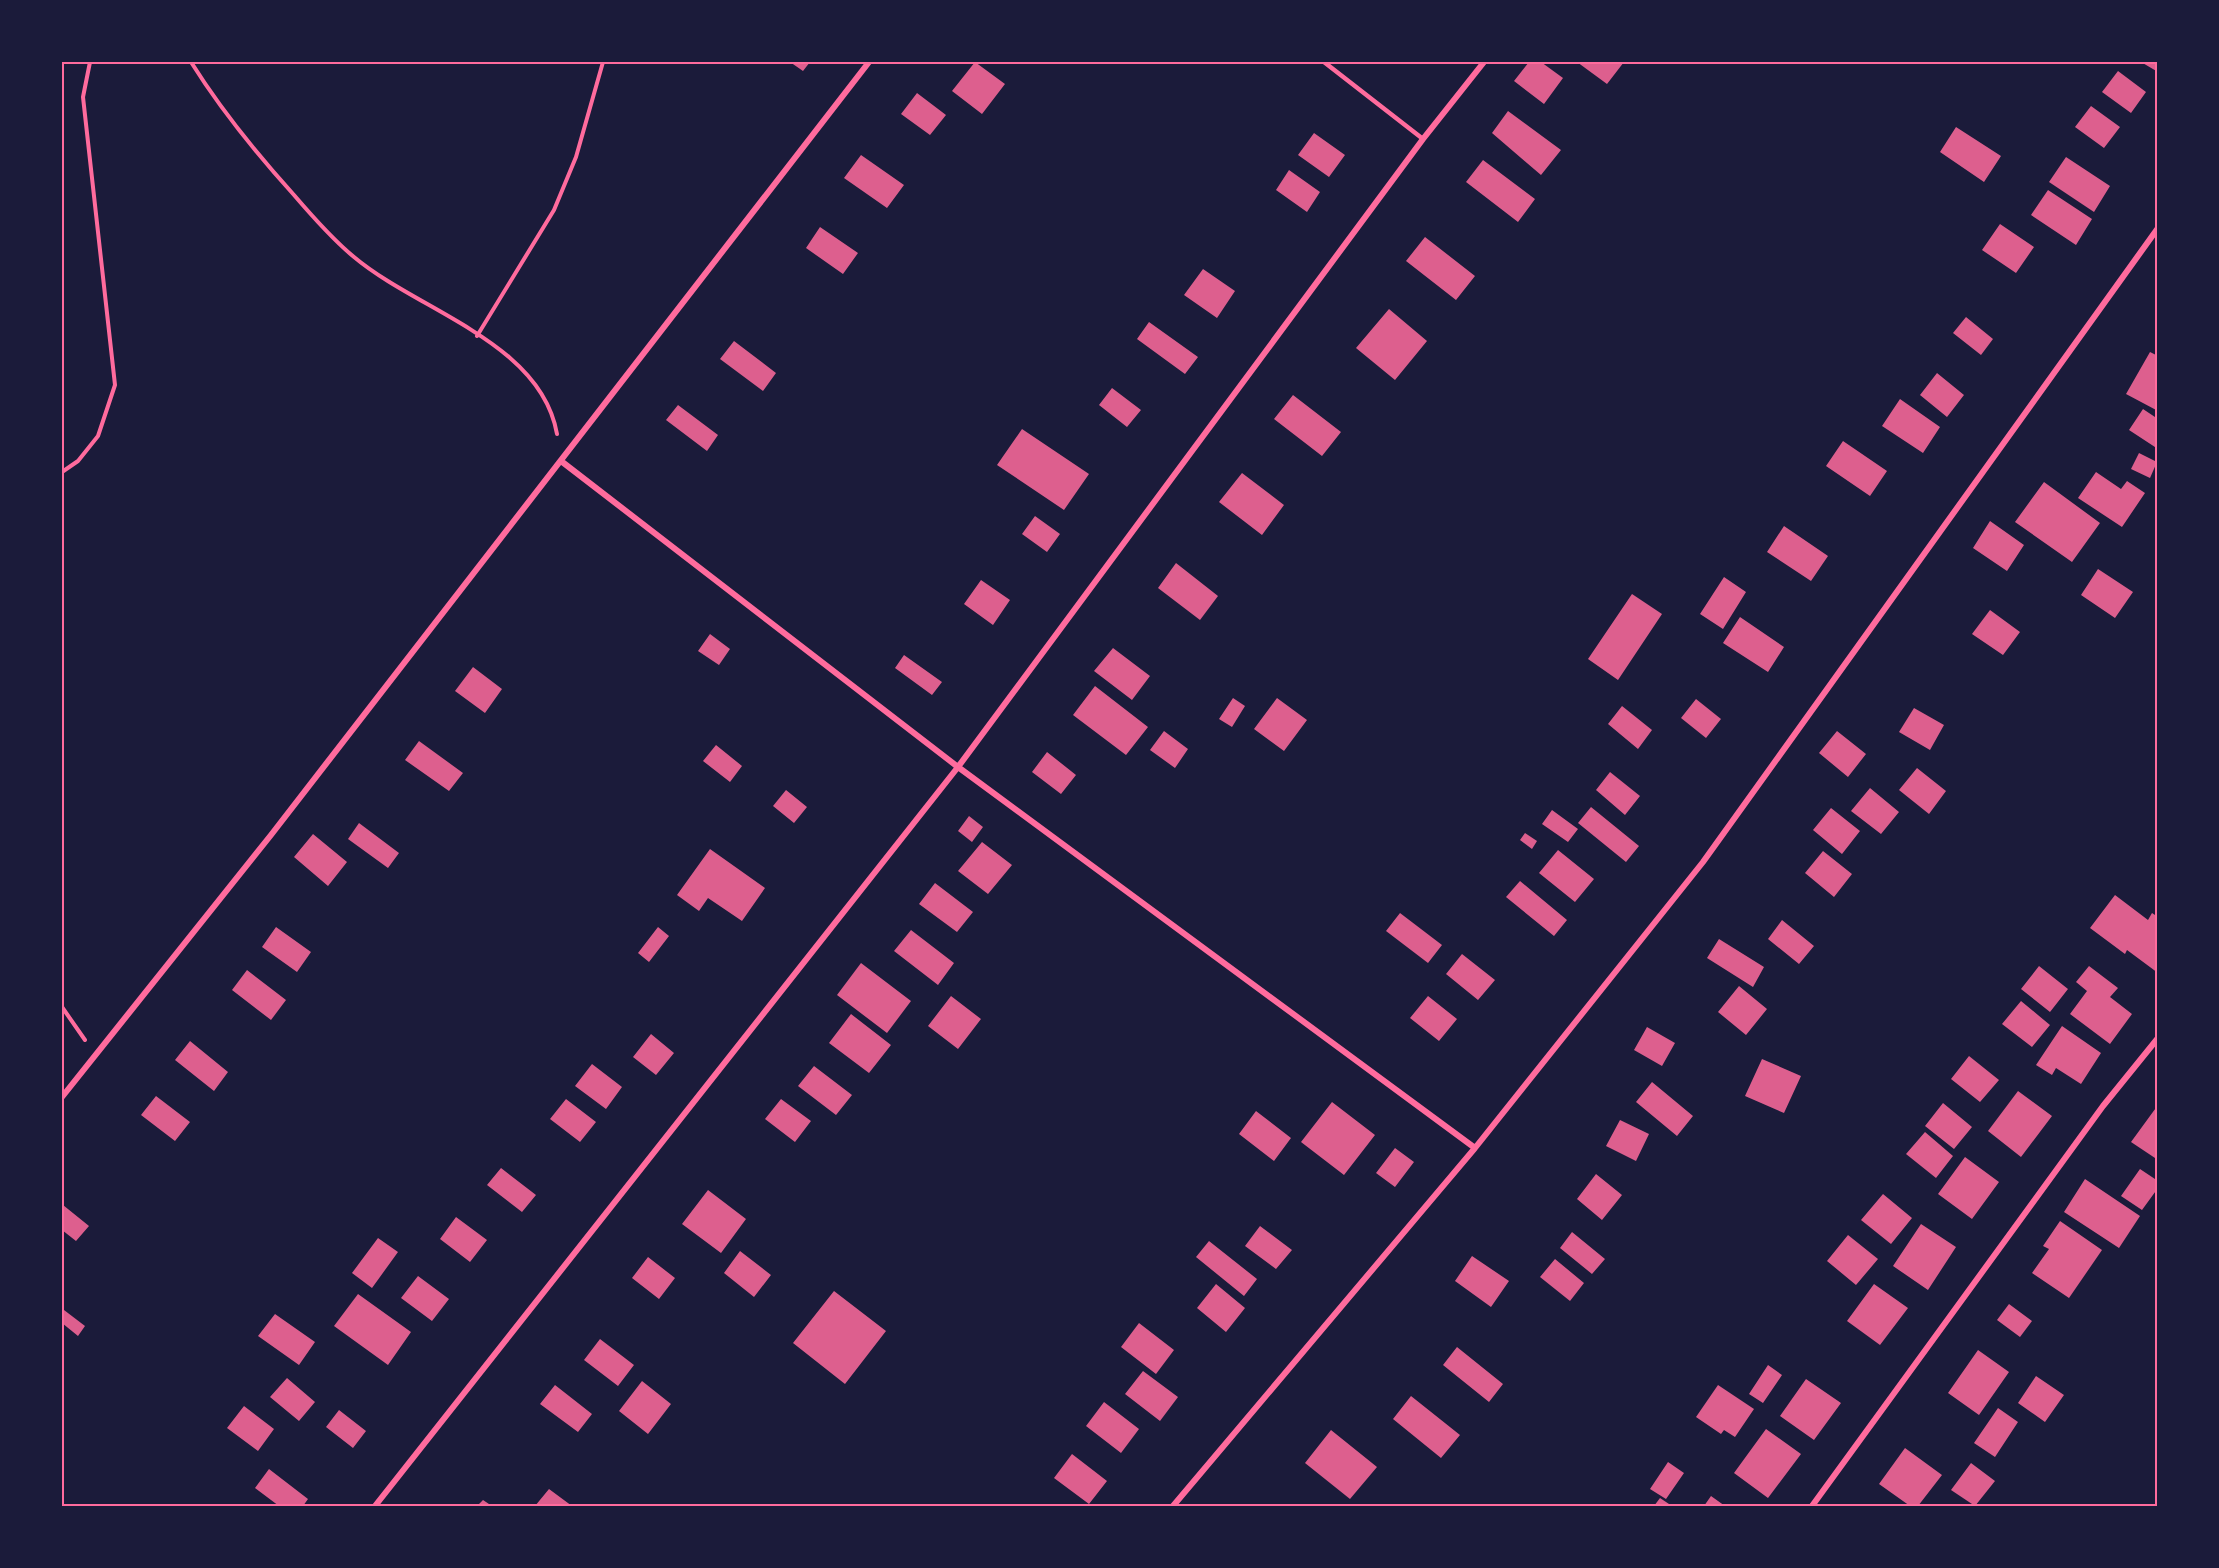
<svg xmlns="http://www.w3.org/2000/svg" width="2219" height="1568" viewBox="0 0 2219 1568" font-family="Overpass,sans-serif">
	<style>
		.building { fill: #dd5f8e }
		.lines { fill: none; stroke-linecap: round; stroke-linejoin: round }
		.path { stroke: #ff6b9d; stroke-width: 4 }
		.service { stroke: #ff6b9d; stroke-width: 4.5 }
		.minor { stroke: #ff6b9d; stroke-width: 6 }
		.neatline { fill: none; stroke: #ff6b9d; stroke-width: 2 }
	</style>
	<rect width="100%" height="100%" fill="#1b1b3a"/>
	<path class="building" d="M 790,62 L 810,62 L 803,71 Z
		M 975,62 L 1005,84 L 982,114 L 952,91 Z
		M 1529,62 L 1541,62 L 1563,78 L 1544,104 L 1514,81 Z
		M 1577,62 L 1624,62 L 1607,84 Z
		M 2141,62 L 2158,62 L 2158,72 Z
		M 2118,71 L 2146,92 L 2131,113 L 2102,92 Z
		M 917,93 L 946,115 L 930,135 L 901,114 Z
		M 2091,106 L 2120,127 L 2104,148 L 2075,127 Z
		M 1508,111 L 1561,150 L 1541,175 L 1492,133 Z
		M 1956,127 L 2001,156 L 1984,182 L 1940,152 Z
		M 1314,133 L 1345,155 L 1329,177 L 1298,155 Z
		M 861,155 L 904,185 L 887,208 L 844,178 Z
		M 2066,157 L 2110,186 L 2094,212 L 2049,182 Z
		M 1483,160 L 1535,199 L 1518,222 L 1466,182 Z
		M 1289,170 L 1320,192 L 1307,212 L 1276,190 Z
		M 2048,190 L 2092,219 L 2076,245 L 2031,215 Z
		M 2000,224 L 2034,247 L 2016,273 L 1982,250 Z
		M 820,227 L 858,253 L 843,274 L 806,248 Z
		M 1425,237 L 1475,276 L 1456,300 L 1406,261 Z
		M 1203,269 L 1235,291 L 1217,318 L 1184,295 Z
		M 1389,309 L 1427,341 L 1395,380 L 1356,348 Z
		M 1966,317 L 1993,339 L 1981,355 L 1953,333 Z
		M 1149,322 L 1198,357 L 1185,374 L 1137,339 Z
		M 734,341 L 776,373 L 763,391 L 720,359 Z
		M 2150,352 L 2158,356 L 2158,411 L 2126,394 Z
		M 1937,373 L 1964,395 L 1947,417 L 1920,395 Z
		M 1112,388 L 1141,410 L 1127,427 L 1099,405 Z
		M 1293,395 L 1341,432 L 1322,456 L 1274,419 Z
		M 1900,399 L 1940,427 L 1923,453 L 1882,426 Z
		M 678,405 L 718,435 L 707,451 L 666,420 Z
		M 2143,409 L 2158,419 L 2158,449 L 2129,430 Z
		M 1022,429 L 1089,474 L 1064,510 L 997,465 Z
		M 1843,441 L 1887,471 L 1870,496 L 1826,466 Z
		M 2139,453 L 2157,462 L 2150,478 L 2131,469 Z
		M 2096,472 L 2121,489 L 2127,481 L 2145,493 L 2122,527 L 2078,498 Z
		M 1242,473 L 1284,505 L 1262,535 L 1219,502 Z
		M 2044,482 L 2100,523 L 2072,562 L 2015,522 Z
		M 1035,516 L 1060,534 L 1047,552 L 1022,534 Z
		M 1990,521 L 2024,545 L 2007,571 L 1973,548 Z
		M 1784,526 L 1828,556 L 1811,581 L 1767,552 Z
		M 1176,563 L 1218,596 L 1200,620 L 1158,588 Z
		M 2098,569 L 2133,592 L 2115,618 L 2081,595 Z
		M 1724,577 L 1746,592 L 1723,629 L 1700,614 Z
		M 981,580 L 1010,600 L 993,625 L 964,604 Z
		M 1632,594 L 1662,614 L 1618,680 L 1588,659 Z
		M 1990,610 L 2020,632 L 2003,655 L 1972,634 Z
		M 1740,617 L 1784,647 L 1768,672 L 1723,643 Z
		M 710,634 L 730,649 L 719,665 L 698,651 Z
		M 1113,648 L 1150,676 L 1132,700 L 1094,671 Z
		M 904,655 L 942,682 L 932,695 L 895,668 Z
		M 473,667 L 502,689 L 485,713 L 455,691 Z
		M 1095,686 L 1148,727 L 1126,755 L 1073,715 Z
		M 1233,698 L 1245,706 L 1232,727 L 1219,719 Z
		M 1277,698 L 1307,720 L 1284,751 L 1254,729 Z
		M 1696,699 L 1721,719 L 1706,738 L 1681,718 Z
		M 1622,706 L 1652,730 L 1638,749 L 1608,724 Z
		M 1914,708 L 1944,725 L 1930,750 L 1899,732 Z
		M 1164,731 L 1188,749 L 1175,768 L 1150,750 Z
		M 1837,731 L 1866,754 L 1848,777 L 1819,753 Z
		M 419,741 L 463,773 L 449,791 L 405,760 Z
		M 716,745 L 742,766 L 730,782 L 703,761 Z
		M 1047,752 L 1076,775 L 1061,794 L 1032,772 Z
		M 1917,768 L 1946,791 L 1929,814 L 1899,790 Z
		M 1610,772 L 1640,796 L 1625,815 L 1596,790 Z
		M 1870,788 L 1899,812 L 1881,834 L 1851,811 Z
		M 786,790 L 807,807 L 794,823 L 773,806 Z
		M 1591,807 L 1639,846 L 1626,862 L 1578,823 Z
		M 1831,808 L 1860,831 L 1842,854 L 1813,830 Z
		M 1552,810 L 1578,829 L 1568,842 L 1542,824 Z
		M 969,816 L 983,827 L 972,842 L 958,831 Z
		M 359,823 L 399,853 L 388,868 L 348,839 Z
		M 1525,833 L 1537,841 L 1532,849 L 1520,840 Z
		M 313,834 L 347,862 L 328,886 L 294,857 Z
		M 982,842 L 1012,865 L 988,894 L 958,871 Z
		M 710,849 L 765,888 L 742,921 L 708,898 L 699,911 L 677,895 Z
		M 1558,850 L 1594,879 L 1575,902 L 1539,873 Z
		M 1823,851 L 1852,874 L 1834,897 L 1805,873 Z
		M 1520,881 L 1567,920 L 1554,936 L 1506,897 Z
		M 935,883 L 973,912 L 957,932 L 919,904 Z
		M 2115,895 L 2148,920 L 2152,913 L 2158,917 L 2158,973 L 2127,950 L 2125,954 L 2090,928 Z
		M 1400,913 L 1442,945 L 1428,963 L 1386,931 Z
		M 1782,920 L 1814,946 L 1799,964 L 1768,939 Z
		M 276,927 L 311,952 L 297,972 L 262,947 Z
		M 658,927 L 669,936 L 649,962 L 638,953 Z
		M 911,930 L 954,963 L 938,985 L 894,951 Z
		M 1719,939 L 1764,967 L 1753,987 L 1707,958 Z
		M 1462,954 L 1495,980 L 1478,1000 L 1446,974 Z
		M 861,963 L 911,1001 L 887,1033 L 837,995 Z
		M 2039,966 L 2068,989 L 2050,1012 L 2021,989 Z
		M 2089,966 L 2118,988 L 2110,997 L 2132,1014 L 2110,1044 L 2070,1014 L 2087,991 L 2076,982 Z
		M 247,970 L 286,1000 L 271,1020 L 232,990 Z
		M 1739,986 L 1767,1009 L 1746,1035 L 1718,1012 Z
		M 951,996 L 981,1019 L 958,1049 L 928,1026 Z
		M 1428,996 L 1457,1019 L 1439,1041 L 1410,1018 Z
		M 2021,1001 L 2050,1025 L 2032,1047 L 2002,1024 Z
		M 851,1014 L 891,1045 L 869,1073 L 829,1043 Z
		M 2062,1026 L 2101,1053 L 2081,1084 L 2056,1068 L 2052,1075 L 2036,1065 Z
		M 1647,1027 L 1675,1043 L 1662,1066 L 1634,1050 Z
		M 651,1034 L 674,1053 L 656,1075 L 633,1057 Z
		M 190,1041 L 228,1072 L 214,1091 L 175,1060 Z
		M 1969,1056 L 1999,1080 L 1980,1102 L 1951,1079 Z
		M 1762,1059 L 1801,1076 L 1784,1113 L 1745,1096 Z
		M 592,1064 L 622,1087 L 606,1109 L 575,1086 Z
		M 814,1066 L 852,1095 L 836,1115 L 798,1086 Z
		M 1652,1082 L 1693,1116 L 1677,1136 L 1636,1102 Z
		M 2018,1091 L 2052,1116 L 2021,1157 L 1988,1131 Z
		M 156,1096 L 190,1122 L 175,1141 L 141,1115 Z
		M 566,1099 L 596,1122 L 580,1142 L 550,1119 Z
		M 781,1099 L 811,1121 L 795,1142 L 765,1119 Z
		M 1332,1102 L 1375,1135 L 1344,1175 L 1301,1142 Z
		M 1943,1103 L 1972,1127 L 1954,1149 L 1925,1126 Z
		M 2158,1105 L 2158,1160 L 2131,1142 Z
		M 1256,1111 L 1291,1138 L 1274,1161 L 1239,1134 Z
		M 1620,1120 L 1649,1134 L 1636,1161 L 1606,1146 Z
		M 1925,1132 L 1953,1156 L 1936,1178 L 1906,1154 Z
		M 1395,1148 L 1414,1162 L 1395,1187 L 1376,1173 Z
		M 1965,1157 L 1999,1182 L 1972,1219 L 1938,1194 Z
		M 501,1168 L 536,1195 L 522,1212 L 487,1185 Z
		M 2140,1169 L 2158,1181 L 2158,1188 L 2142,1210 L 2121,1196 Z
		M 1596,1174 L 1622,1195 L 1602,1220 L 1577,1199 Z
		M 2085,1179 L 2140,1216 L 2119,1248 L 2064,1212 Z
		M 708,1190 L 746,1219 L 721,1253 L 682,1224 Z
		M 1883,1194 L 1912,1218 L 1891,1244 L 1861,1220 Z
		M 63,1205 L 89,1226 L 76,1241 L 62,1230 Z
		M 456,1217 L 487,1240 L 470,1262 L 440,1239 Z
		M 2060,1221 L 2102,1250 L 2069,1298 L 2032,1273 L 2049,1249 L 2043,1246 Z
		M 1921,1224 L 1956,1247 L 1928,1290 L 1893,1266 Z
		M 1260,1226 L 1292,1250 L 1276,1269 L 1245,1246 Z
		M 1572,1232 L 1605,1259 L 1592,1274 L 1560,1248 Z
		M 1848,1235 L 1878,1259 L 1856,1285 L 1827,1261 Z
		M 378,1238 L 398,1252 L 372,1288 L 352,1273 Z
		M 1209,1241 L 1257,1279 L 1244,1296 L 1196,1257 Z
		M 740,1251 L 771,1275 L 754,1297 L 724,1273 Z
		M 1472,1256 L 1509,1281 L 1491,1307 L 1455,1281 Z
		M 648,1257 L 675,1278 L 659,1299 L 632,1278 Z
		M 1555,1259 L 1584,1283 L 1570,1301 L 1540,1277 Z
		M 418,1276 L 449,1299 L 432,1321 L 401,1298 Z
		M 1216,1284 L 1245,1308 L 1226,1332 L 1197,1308 Z
		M 1874,1284 L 1908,1308 L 1880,1345 L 1847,1321 Z
		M 834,1291 L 886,1331 L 845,1384 L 793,1343 Z
		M 358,1294 L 411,1332 L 388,1365 L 334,1326 Z
		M 2009,1304 L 2032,1321 L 2020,1337 L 1997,1320 Z
		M 64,1310 L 85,1326 L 78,1336 L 62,1323 Z
		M 275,1314 L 315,1342 L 299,1365 L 258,1336 Z
		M 1139,1323 L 1174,1350 L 1156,1374 L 1121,1347 Z
		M 600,1339 L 634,1365 L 618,1386 L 584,1360 Z
		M 1457,1347 L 1503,1384 L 1489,1402 L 1443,1365 Z
		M 1978,1350 L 2009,1372 L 1979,1415 L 1948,1393 Z
		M 1768,1365 L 1782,1375 L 1763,1403 L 1749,1394 Z
		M 1143,1371 L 1178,1397 L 1160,1421 L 1125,1394 Z
		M 2036,1376 L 2064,1395 L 2045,1422 L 2018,1403 Z
		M 287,1378 L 315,1402 L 299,1421 L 270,1397 Z
		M 1806,1379 L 1841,1403 L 1814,1440 L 1780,1416 Z
		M 642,1381 L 671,1404 L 648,1434 L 619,1411 Z
		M 555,1385 L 592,1414 L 578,1432 L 540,1404 Z
		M 1718,1385 L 1754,1409 L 1735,1437 L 1724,1430 L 1721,1434 L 1696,1417 Z
		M 1411,1396 L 1460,1435 L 1441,1458 L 1393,1419 Z
		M 1104,1402 L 1139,1429 L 1121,1453 L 1086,1426 Z
		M 244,1406 L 274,1429 L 258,1451 L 227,1428 Z
		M 1998,1408 L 2018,1422 L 1995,1457 L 1974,1443 Z
		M 339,1410 L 366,1431 L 353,1448 L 326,1427 Z
		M 1766,1429 L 1801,1454 L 1768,1498 L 1734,1473 Z
		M 1331,1430 L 1377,1467 L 1350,1499 L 1305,1463 Z
		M 1905,1448 L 1942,1475 L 1918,1506 L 1910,1506 L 1879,1484 Z
		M 1072,1454 L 1107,1481 L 1089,1504 L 1054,1478 Z
		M 1668,1462 L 1684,1473 L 1666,1499 L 1650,1489 Z
		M 1971,1463 L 1995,1481 L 1975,1506 L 1951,1490 Z
		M 269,1469 L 308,1499 L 303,1506 L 279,1506 L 255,1488 Z
		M 549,1489 L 572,1506 L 535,1506 Z
		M 1711,1496 L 1725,1506 L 1704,1506 Z
		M 1660,1498 L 1672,1506 L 1654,1506 Z
		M 483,1500 L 492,1506 L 477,1506 Z"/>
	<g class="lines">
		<path class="path" d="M 191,62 C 221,110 256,153 294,195 C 312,216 332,239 354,257 C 418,311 541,342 557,434
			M 477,336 L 554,210 L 576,157 L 603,62
			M 62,472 L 78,461 L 98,436 L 115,385 L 83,97 L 90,62
			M 62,1007 L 85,1040"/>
		<path class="service" d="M 1324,62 L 1423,139"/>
		<path class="minor" d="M 561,461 L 958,767 L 1475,1148
			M 62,1097 L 271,835 L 869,62
			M 375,1506 L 958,767 L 1423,139 L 1484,62
			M 1173,1506 L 1475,1148 L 1703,862 L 2158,228
			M 1812,1506 L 2103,1106 L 2158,1038"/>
	</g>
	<rect width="2219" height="1568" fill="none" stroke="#1b1b3a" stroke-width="126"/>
	<rect x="63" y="63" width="2093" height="1442" class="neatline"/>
</svg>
